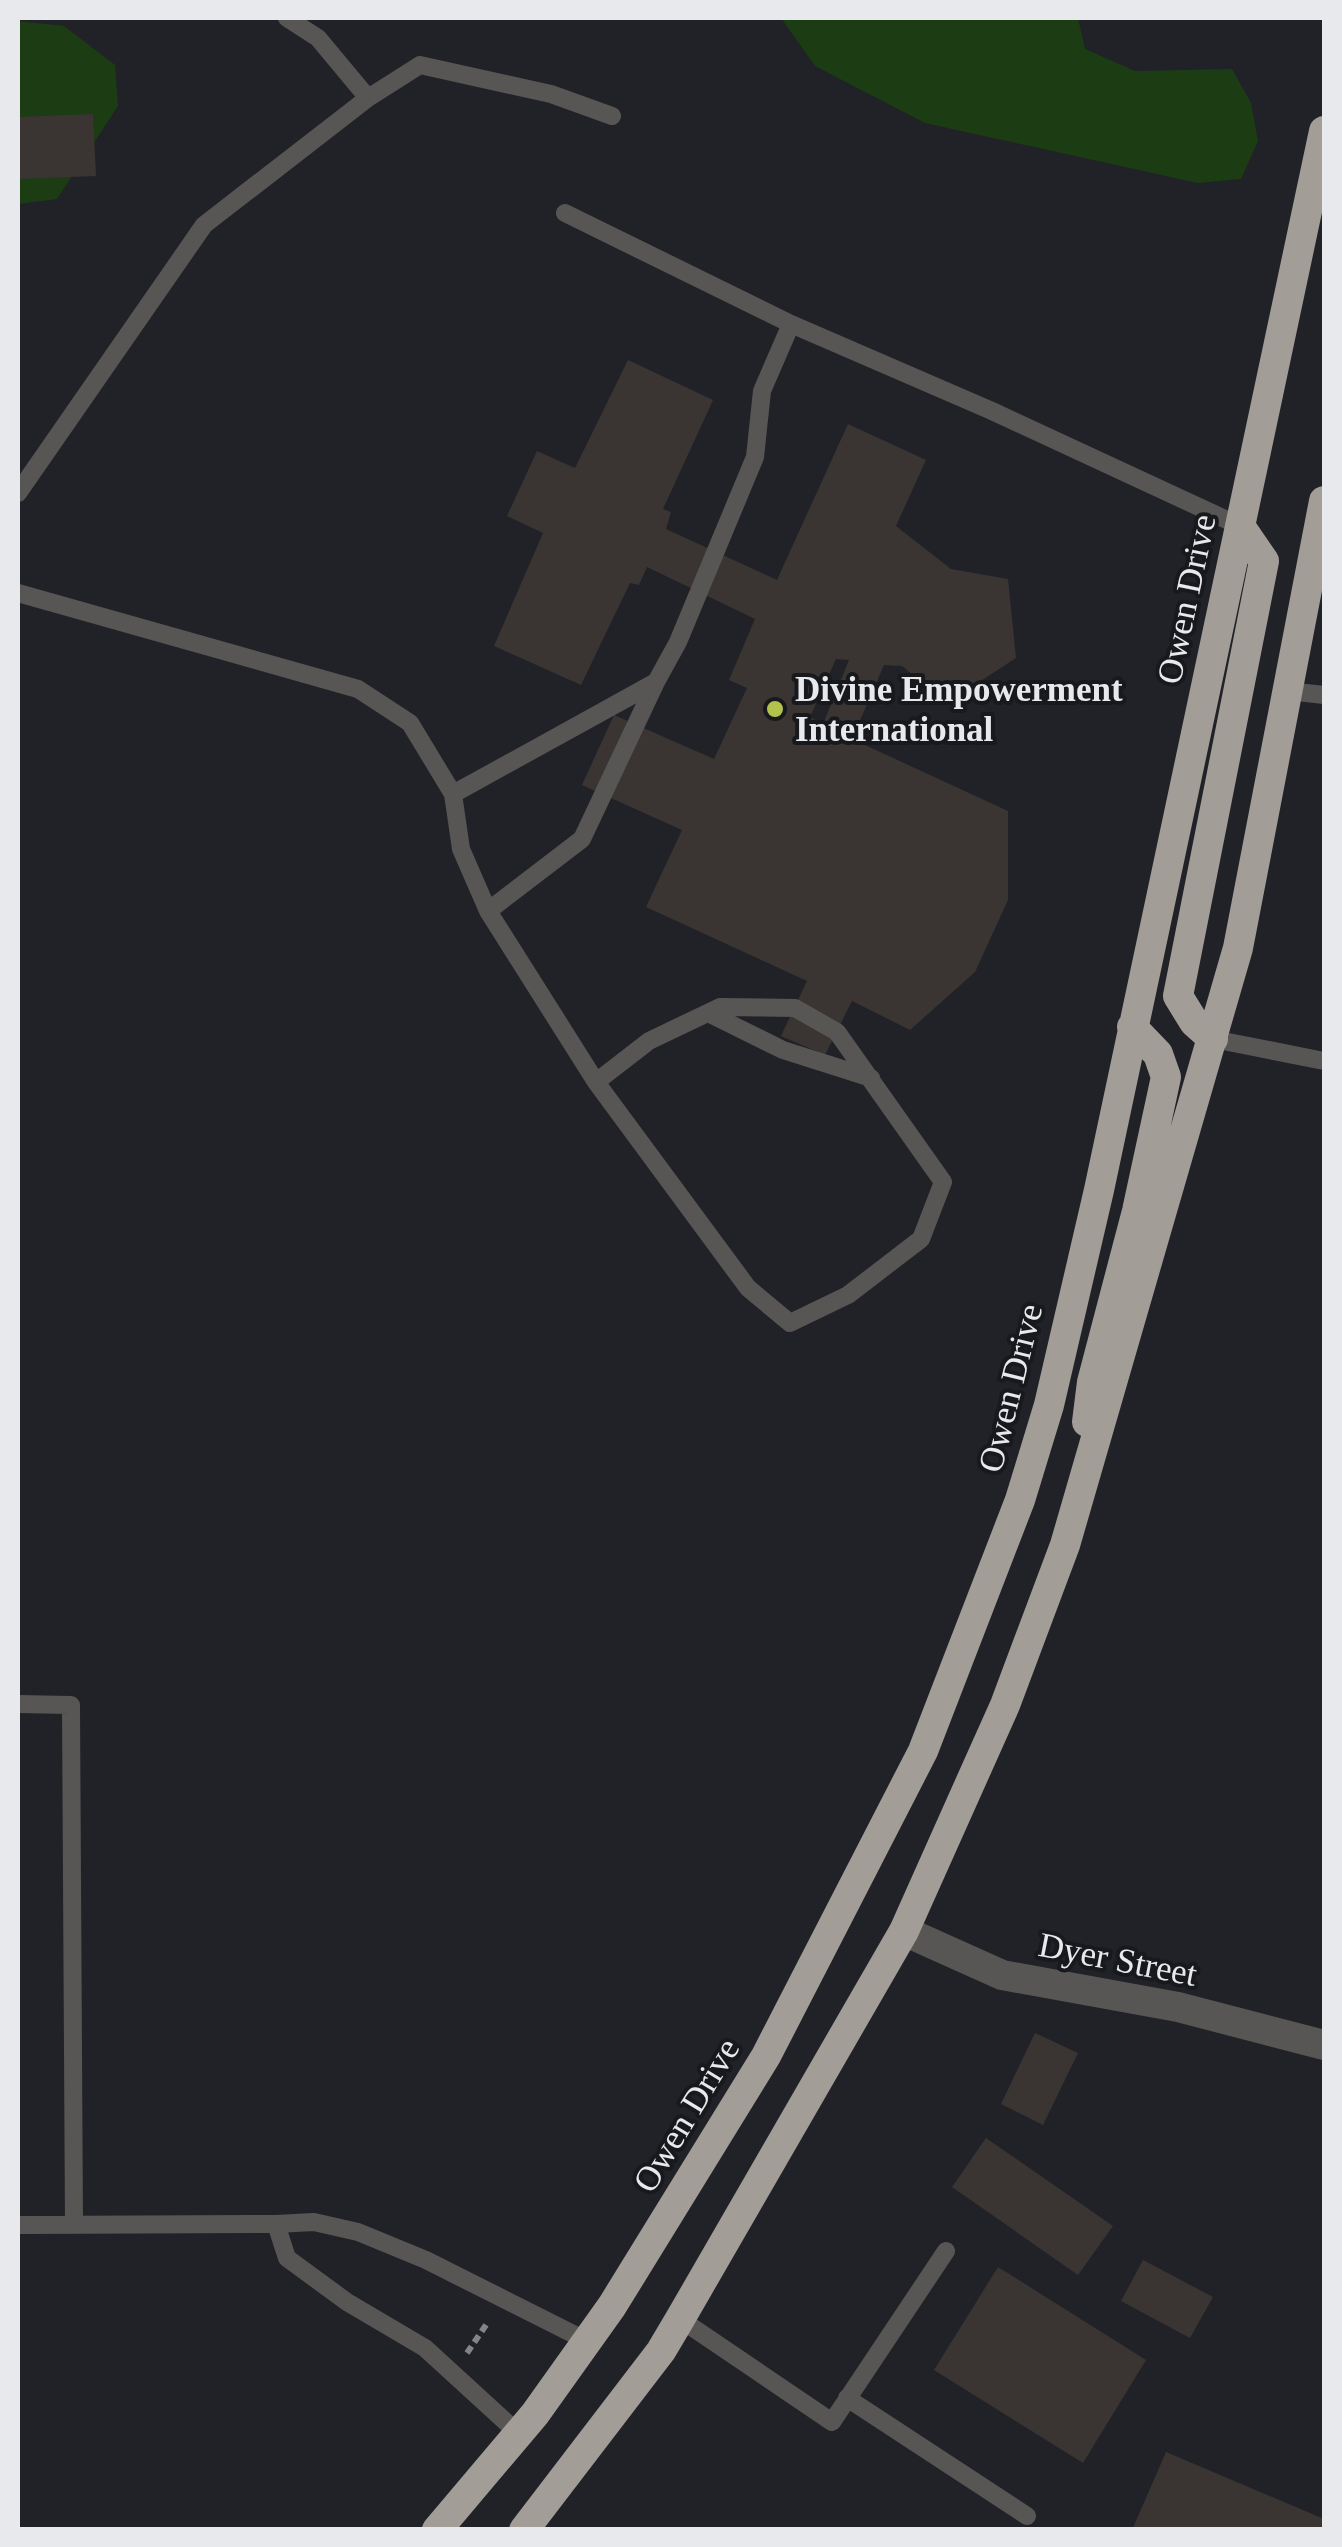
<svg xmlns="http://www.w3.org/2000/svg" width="1342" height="2547" viewBox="0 0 1342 2547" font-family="Georgia,serif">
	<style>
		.green { fill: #1c3c14 }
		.building { fill: #3a3532; fill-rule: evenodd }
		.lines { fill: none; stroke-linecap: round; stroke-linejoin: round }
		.path { stroke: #838488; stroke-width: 6; stroke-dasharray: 8 5; stroke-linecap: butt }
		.lane { stroke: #585654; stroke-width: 18 }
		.street { stroke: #585654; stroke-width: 30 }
		.highway { stroke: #a39d98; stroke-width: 30 }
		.poi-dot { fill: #b3c24b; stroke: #17191d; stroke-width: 4 }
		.labels { text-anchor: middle; stroke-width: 8; stroke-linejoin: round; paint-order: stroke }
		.street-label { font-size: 35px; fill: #e8e9ec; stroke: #17191d }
		.poi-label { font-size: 35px; font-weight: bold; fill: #e8e9ec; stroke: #17191d; text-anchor: start }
	</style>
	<rect width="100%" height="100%" fill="#212227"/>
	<path class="green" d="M 781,18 L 1078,18 L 1085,49 L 1135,71 L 1232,69 L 1251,103 L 1258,141 L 1241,179 L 1198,183 L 925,123 L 815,66 Z
		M 18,21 L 64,26 L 115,65 L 118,106 L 57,199 L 18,204 Z"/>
	<path class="building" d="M 93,114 L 96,176 L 18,179 L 18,117 Z
		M 628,360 L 713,400 L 663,509 L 671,512 L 666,529 L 777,580 L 848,424 L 926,460 L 896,526 L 951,569 L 1008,579 L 1016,658 L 947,703 L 902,666 L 884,665 L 852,739 L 1008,811 L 1008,900 L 975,972 L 910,1030 L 852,1001 L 825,1055 L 781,1036 L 807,981 L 646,907 L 682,830 L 582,785 L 614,715 L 714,759 L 747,688 L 729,680 L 755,619 L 647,567 L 639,585 L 630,583 L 581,685 L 494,646 L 543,533 L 507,516 L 537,451 L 575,468 ZM 836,659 L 849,660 L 823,724 L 810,717 Z
		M 1035,2033 L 1078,2053 L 1043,2125 L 1001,2104 Z
		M 986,2138 L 1113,2226 L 1078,2275 L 952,2187 Z
		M 1143,2260 L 1213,2297 L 1190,2338 L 1121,2301 Z
		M 998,2267 L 1146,2360 L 1083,2463 L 934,2370 Z
		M 1166,2452 L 1324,2519 L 1321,2530 L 1132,2530 Z"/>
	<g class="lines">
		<path class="path" d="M 467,2353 L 488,2322"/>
		<path class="lane" d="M 368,98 L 420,65 L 551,94 L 612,116
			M 565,213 L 791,324 L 992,411 L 1240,526
			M 18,493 L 204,225 L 368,98 L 318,38 L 287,18
			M 18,593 L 358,689 L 410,723 L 453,794 L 461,849 L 488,911 L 596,1082 L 748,1288 L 790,1323 L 848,1295 L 921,1239 L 943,1182 L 837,1032 L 795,1008 L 720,1007 L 649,1041 L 596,1082
			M 1288,691 L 1324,695
			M 453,794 L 656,682 L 678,642 L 755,457 L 762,391 L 791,324
			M 488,911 L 582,839 L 656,682
			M 708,1013 L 783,1050 L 871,1078
			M 1213,1039 L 1324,1061
			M 18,1704 L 71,1705 L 74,2225
			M 18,2225 L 276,2224
			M 680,2319 L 832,2422 L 946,2251
			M 847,2398 L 1027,2516
			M 518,2433 L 425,2348 L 347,2302 L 287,2258 L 276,2224 L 314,2222 L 358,2232 L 426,2260 L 587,2341"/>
		<path class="street" d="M 904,1931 L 1002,1975 L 1178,2007 L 1324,2045"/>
		<path class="highway" d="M 1213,1039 L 1194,1022 L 1178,996 L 1264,561 L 1240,526
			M 1087,1422 L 1092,1382 L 1137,1211 L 1166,1077 L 1158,1054 L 1132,1027
			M 437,2530 L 535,2414 L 612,2306 L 766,2056 L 923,1751 L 1020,1500 L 1049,1405 L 1099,1190 L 1324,131
			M 524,2530 L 661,2351 L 680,2319 L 904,1931 L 1005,1705 L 1065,1545 L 1238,948 L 1324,501"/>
	</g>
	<circle class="poi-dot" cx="775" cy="709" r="10"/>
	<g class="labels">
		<g class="street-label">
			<text transform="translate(1186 599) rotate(-78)" y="12">Owen Drive</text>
			<text transform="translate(1010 1388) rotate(-76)" y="12">Owen Drive</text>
			<text transform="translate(1118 1959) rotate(11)" y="12">Dyer Street</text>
			<text transform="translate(686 2115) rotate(-59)" y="12">Owen Drive</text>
		</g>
		<g class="poi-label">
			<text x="795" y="701">Divine Empowerment<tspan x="795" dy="40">International</tspan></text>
		</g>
	</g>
	<rect width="1342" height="2547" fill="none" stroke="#e8e9ec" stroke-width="40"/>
</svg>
